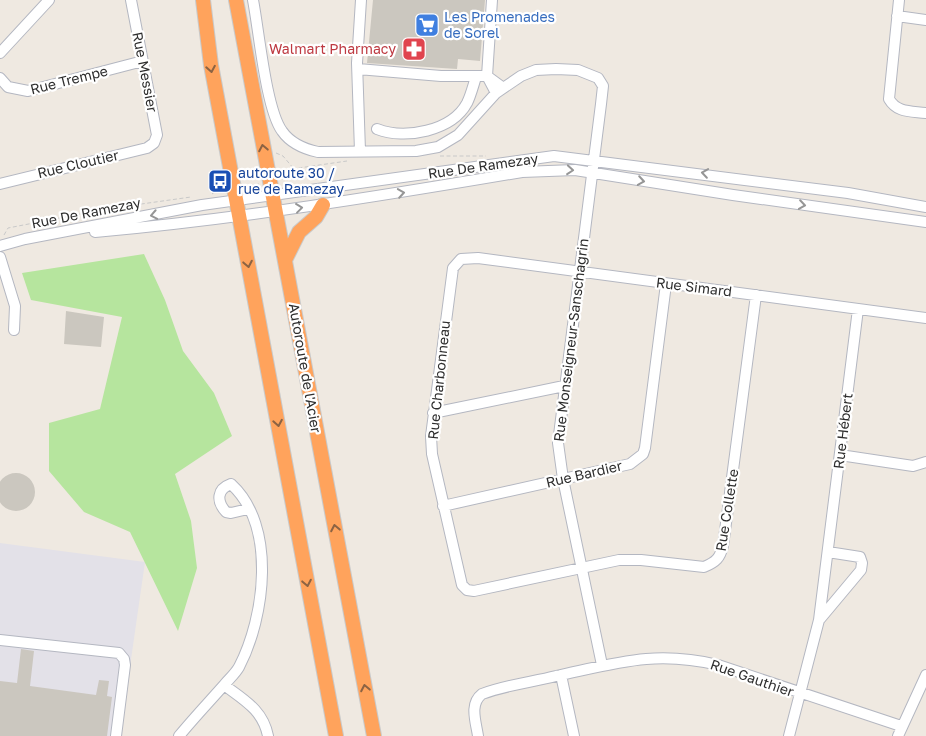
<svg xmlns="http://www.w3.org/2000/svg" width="926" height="736" viewBox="0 0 926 736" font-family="'Golos Text',sans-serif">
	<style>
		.industrial { fill: #e3e1e8 }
		.green { fill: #b6e59e }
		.building { fill: #cbc7bf }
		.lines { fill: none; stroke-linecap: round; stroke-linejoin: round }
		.minor-casing { stroke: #b4b7c1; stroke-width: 12 }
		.highway-casing { stroke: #c9c9c9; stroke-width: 16 }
		.path { stroke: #c9c9c9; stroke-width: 1; stroke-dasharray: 4 2.5; stroke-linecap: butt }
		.minor { stroke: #fff; stroke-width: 10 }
		.highway { stroke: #ffa35c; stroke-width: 14 }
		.oneway { stroke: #8c6343 }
		.oneway2 { stroke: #969696 }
		.labels { text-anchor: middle; stroke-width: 4.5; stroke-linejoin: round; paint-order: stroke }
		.shop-label { font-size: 14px; fill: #366cbe; stroke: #fff; text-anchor: start }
		.health-label { font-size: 14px; fill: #be3a42; stroke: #fff; text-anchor: end }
		.street-label { font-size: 14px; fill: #2e2e2e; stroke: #fff }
		.transit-label { font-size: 14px; fill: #164399; stroke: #fff; text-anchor: start }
	</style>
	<rect width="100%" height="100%" fill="#efe9e1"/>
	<path class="industrial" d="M 0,543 L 145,562 L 120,736 L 0,736 Z"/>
	<path class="green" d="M 144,254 L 165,300 L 183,351 L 214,393 L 232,436 L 175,474 L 191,521 L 197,568 L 178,631 L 130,532 L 84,512 L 49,471 L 49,423 L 100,409 L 122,317 L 31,300 L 22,273 Z"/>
	<path class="building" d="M 373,0 L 485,0 L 480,61 L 458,59 L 457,69 L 367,63 Z
		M 66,311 L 104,317 L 101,347 L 64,344 Z
		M-3 492a19 19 0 1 1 38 0a19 19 0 1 1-38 0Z
		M 21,649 L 34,651 L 30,686 L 96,695 L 99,680 L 109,681 L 107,696 L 112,697 L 107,736 L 0,736 L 0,681 L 17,683 Z"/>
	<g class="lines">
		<g class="minor-casing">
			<path id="minor" d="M 253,0 C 259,31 266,109 282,131 C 291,144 304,149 318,152 L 416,151 L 438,147 L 458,135 L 496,93 L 521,76 L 536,70 L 556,69 L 578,70 L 598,78 L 603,86 L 601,104 L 558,443 L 563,479 L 602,665
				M 492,0 L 487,76 L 496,93
				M 899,0 L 889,99 C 897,113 911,111 926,113
				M 897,16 L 926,20
				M 0,53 L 49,0
				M 358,69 L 441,76 L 487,76 L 502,87
				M 0,78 L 8,87 L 28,91 L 143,61
				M 377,129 C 405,140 452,131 467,103 C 471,95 473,86 476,77
				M 360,151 L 357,63 L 361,0
				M 0,184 L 147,148 L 154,143 L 157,135 L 131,0
				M 95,232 C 239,219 381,196 522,172 L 575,170 L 733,195 L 926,222
				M 0,246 L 25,239 L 202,205 L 554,156 L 848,193 L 926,207
				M 0,257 L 15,306 L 14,330
				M 756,295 L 723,546 C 720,558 716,562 704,567 L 641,560 L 619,560 L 474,591 L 467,590 L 462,585 L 432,454 L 431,436 L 453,268 L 461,259 L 478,258 L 926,318
				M 433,413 L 564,386
				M 840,455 L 913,466 L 926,462
				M 443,506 L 630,464 L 643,454 L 645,448 L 666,284
				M 820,619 L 861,570 L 862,563 L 860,557 L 828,552
				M 0,640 L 119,653 L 124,659 L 125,665 L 116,736
				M 561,675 L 574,736
				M 224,685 C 244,700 263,710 268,736
				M 179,736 C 193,719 209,702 224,685 C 229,679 235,674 239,667 C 265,617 277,526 231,484 C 217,489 216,501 226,512 L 231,513 L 248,509
				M 478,736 C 476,722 469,704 482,694 C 506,685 532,682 556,676 C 617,663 655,650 718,665 L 901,726
				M 789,736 L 819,620 L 858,309
				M 898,736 L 926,675"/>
		</g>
		<g class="highway-casing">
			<path id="highway" d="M 203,0 L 211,65 L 336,736
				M 236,0 L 374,736
				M 285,260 L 299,232 L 316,217 L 323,205"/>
		</g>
		<path class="path" d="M 276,153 L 283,156 L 294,169
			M 440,156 L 486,156
			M 282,179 L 299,168 L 347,161
			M 245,186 L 259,184
			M 216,189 L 215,183 L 220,181
			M 212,194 L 217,190 L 224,189
			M 4,235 L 8,228 L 106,209 L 191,197"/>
		<use href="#minor" class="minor"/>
		<use href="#highway" class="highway"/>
	</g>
	<defs><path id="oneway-chevron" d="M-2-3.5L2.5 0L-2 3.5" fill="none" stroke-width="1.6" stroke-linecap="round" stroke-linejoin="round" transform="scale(1.25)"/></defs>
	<g class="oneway">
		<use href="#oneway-chevron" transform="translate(211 69) rotate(80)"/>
		<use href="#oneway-chevron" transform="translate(263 148) rotate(-101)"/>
		<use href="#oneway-chevron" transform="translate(248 264) rotate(79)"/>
		<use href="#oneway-chevron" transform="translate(278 423) rotate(80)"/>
		<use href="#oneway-chevron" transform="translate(335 528) rotate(-101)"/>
		<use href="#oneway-chevron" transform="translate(307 583) rotate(79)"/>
		<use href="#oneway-chevron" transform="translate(365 688) rotate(-101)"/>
	</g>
	<g class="oneway2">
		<use href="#oneway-chevron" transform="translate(570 170) rotate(5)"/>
		<use href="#oneway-chevron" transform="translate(705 173) rotate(-172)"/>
		<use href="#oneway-chevron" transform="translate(641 181) rotate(9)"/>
		<use href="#oneway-chevron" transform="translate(401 193) rotate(-9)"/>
		<use href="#oneway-chevron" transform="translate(802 205) rotate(8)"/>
		<use href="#oneway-chevron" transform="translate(299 208) rotate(-7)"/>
		<use href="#oneway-chevron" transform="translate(154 215) rotate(169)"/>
	</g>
	<defs>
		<g id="supermarket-square" transform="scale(1.25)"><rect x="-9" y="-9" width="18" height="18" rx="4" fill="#3f7fe0" stroke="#fff"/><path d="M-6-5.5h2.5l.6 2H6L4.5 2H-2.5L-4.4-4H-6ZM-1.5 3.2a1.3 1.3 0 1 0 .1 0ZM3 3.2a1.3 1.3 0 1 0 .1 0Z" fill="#fff"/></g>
		<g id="pharmacy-square" transform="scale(1.25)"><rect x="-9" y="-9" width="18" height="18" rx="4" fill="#e0444e" stroke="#fff"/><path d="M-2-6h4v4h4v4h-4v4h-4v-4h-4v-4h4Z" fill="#fff"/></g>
		<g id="bus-square" transform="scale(1.25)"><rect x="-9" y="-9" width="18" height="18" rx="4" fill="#1a4fb4" stroke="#fff"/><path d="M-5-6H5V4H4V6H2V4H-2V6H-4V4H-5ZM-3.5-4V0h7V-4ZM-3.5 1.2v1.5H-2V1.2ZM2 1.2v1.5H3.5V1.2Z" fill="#fff"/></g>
	</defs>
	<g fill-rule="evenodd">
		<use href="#supermarket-square" x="427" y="25"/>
		<use href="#pharmacy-square" x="414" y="49"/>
		<use href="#bus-square" x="220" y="181"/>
	</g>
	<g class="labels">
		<g class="shop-label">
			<text x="444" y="22">Les Promenades<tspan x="444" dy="16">de Sorel</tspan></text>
		</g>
		<g class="health-label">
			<text x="396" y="54">Walmart Pharmacy</text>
		</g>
		<g class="street-label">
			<text transform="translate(145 72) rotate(79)" y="5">Rue Messier</text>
			<text transform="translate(69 80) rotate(-14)" y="5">Rue Trempe</text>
			<text transform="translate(78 164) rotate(-13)" y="5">Rue Cloutier</text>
			<text transform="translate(483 166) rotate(-8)" y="5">Rue De Ramezay</text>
			<text transform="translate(86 213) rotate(-11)" y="5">Rue De Ramezay</text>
			<text transform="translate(694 287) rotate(7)" y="5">Rue Simard</text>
			<text transform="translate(571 340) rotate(-83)" y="5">Rue Monseigneur-Sanschagrin</text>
			<text transform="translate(305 368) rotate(80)" y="5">Autoroute de l'Acier</text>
			<text transform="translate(439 380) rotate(-84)" y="5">Rue Charbonneau</text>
			<text transform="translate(843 431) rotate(-83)" y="5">Rue Hébert</text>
			<text transform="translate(584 474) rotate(-13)" y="5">Rue Bardier</text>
			<text transform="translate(727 510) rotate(-81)" y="5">Rue Collette</text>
			<text transform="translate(752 678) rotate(19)" y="5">Rue Gauthier</text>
		</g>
		<g class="transit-label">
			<text x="238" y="178">autoroute 30 /<tspan x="238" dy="16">rue de Ramezay</tspan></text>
		</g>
	</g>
</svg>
